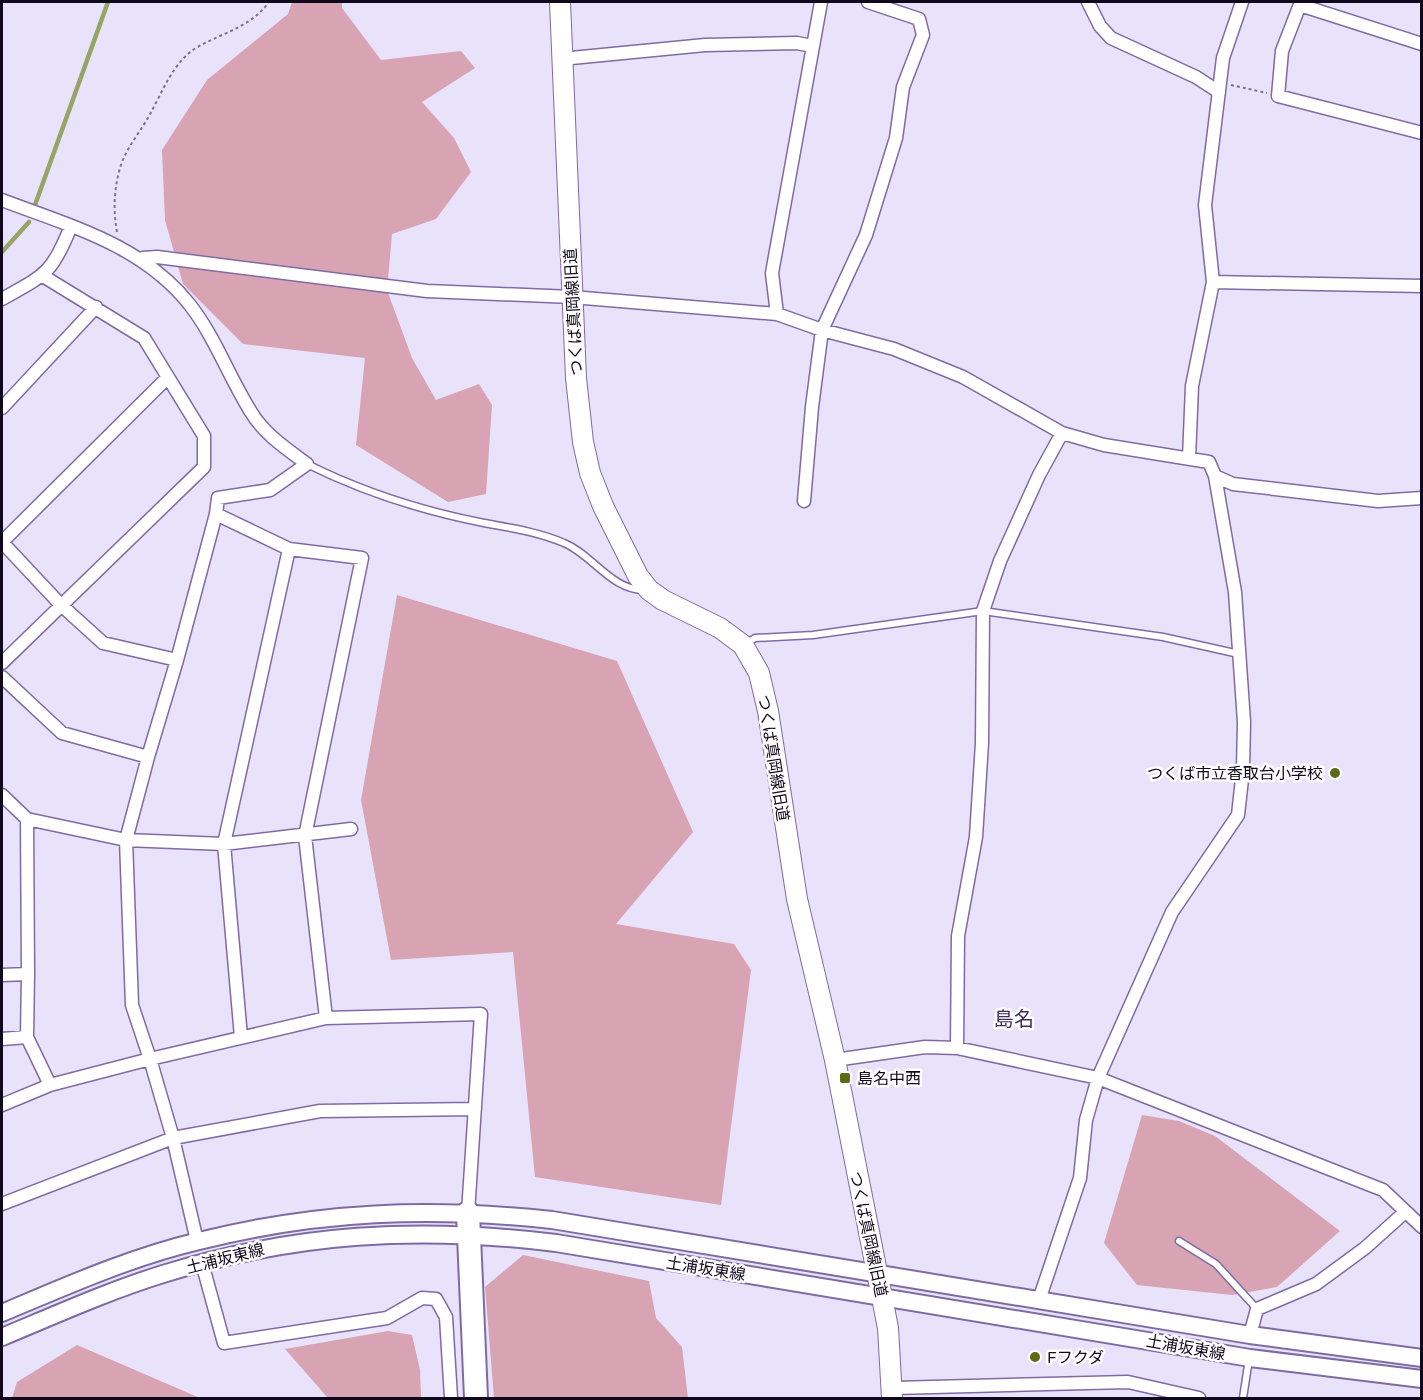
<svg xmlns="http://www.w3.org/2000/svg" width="1423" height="1400" viewBox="0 0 1423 1400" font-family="'Varela Round','Noto Sans JP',sans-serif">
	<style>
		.green { fill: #d8a3b3 }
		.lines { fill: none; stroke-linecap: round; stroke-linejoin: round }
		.stream { stroke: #96a465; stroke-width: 4.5 }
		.service-casing { stroke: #7f6ba4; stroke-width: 9 }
		.minor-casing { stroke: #7f6ba4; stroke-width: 15 }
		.secondary-casing { stroke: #7f6ba4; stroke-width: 20 }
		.primary-casing { stroke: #7f6ba4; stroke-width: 22 }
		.motorway-casing { stroke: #7f6ba4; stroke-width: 26 }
		.path { stroke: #7a738a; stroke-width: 2; stroke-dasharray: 3 3; stroke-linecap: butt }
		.service { stroke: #fff; stroke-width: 6 }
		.minor { stroke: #fff; stroke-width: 12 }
		.secondary { stroke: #fff; stroke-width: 16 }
		.primary { stroke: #fff; stroke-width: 20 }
		.motorway { stroke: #fff; stroke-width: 22 }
		.poi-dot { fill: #5c6b15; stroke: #fff; stroke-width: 2 }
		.labels { text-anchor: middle; stroke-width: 5; stroke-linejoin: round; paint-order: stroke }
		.street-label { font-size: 16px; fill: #0f071c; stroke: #fff }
		.poi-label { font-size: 16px; fill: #0f071c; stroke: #fff; text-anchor: start }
		.quarter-label { font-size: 20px; fill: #412d61; stroke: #fff }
	</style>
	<rect width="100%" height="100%" fill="#e9e2fb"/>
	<path class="green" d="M 292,2 L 342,2 L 342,8 L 381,60 L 461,51 L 475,68 L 422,102 L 454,138 L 471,172 L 436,219 L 392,234 L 387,290 L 412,358 L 436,400 L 479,384 L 492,405 L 486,494 L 448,502 L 356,445 L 365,358 L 243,344 L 183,284 L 165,220 L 162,150 L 207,80 L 288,14 Z
		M 397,595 L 617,661 L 693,832 L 616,924 L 734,944 L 751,970 L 721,1205 L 535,1177 L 513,952 L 391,960 L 361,800 Z
		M 1142,1115 L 1179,1121 L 1215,1136 L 1340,1231 L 1277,1287 L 1232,1295 L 1137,1285 L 1104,1243 Z
		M 523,1255 L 649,1281 L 656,1318 L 682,1347 L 688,1398 L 494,1398 L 485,1287 Z
		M 388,1331 L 412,1335 L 420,1370 L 421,1398 L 328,1398 L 285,1349 Z
		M 77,1345 L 200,1398 L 12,1398 L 17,1382 Z"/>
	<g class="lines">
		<path class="stream" d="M 35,205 L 108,2
			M 2,252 L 29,222"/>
		<g class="service-casing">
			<path id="service" d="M 307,464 C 363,492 423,511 484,523 C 511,528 539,532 564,543 C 593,555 611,590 644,590
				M 746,644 L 755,638 L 813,635 L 983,611 L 1163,637 L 1239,654
				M 1179,1241 L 1216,1264 L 1257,1309
				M 1243,1398 L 1249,1359"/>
		</g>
		<g class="minor-casing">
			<path id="minor" d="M 1088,2 L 1100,26 L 1111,38 L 1196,77 L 1219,92
				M 1301,2 L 1282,51 L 1278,96 L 1422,133
				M 1300,5 L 1422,44
				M 561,59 L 705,45 L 797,43 L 812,46
				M 2,200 C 70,226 143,245 190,305 C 215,337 229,377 251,412 C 264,434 287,449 307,464 L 270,490 L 218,498 L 216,514
				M 143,258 L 157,257 L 427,291 L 572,297 L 777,314 L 822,330 L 894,349 L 963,377 L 1062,433 L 1104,445 L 1209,462 L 1215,476 L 1233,484 L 1378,501 L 1422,498
				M 1213,282 L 1422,286
				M 2,299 C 45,275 52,274 71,226
				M 777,314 L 772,273 L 821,2
				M 2,408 L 96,307
				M 1189,458 L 1192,386 L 1213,282 L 1205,205 L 1223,58 L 1242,2
				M 804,501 L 812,407 L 822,330 L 866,235 L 896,138 L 903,87 L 923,35 L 919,19 L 868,2
				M 2,542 L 60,604 L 103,643 L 177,660 L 148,757
				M 2,542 L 168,377
				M 289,549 L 362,558 L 305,836 L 326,1018
				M 177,660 L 216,514 L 289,549 L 224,844 L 241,1037
				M 2,663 L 204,467 L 204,436 L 144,338 L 43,276
				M 2,677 L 62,733 L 148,757 L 126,840 L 27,819
				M 2,795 L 27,819 L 28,974
				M 2,975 L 28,974 L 27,1037 L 50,1085
				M 2,1039 L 27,1037
				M 957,1048 L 958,936 L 976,837 L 982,743 L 983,611 L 1000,561 L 1039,475 L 1062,433
				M 835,1060 L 925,1047 L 957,1048 L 1098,1078 L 1383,1190 L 1422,1227
				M 2,1105 L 50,1085 L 150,1059 L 132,1005 L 126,840 L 224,844 L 351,829
				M 2,1204 L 173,1138 L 320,1111 L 475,1109
				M 197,1241 L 173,1138 L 150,1059 L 326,1018 L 481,1014 L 468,1213
				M 202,1263 L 224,1343 L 387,1318 L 422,1298 L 436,1299 L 446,1317 L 451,1398
				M 1039,1300 L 1080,1178 L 1086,1120 L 1098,1078 L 1172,912 L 1238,815 L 1243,770 L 1244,722 L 1235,592 L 1215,476
				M 1250,1335 L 1257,1309 L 1316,1284 L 1365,1248 L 1404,1213
				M 894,1388 L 1128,1382 L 1199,1398"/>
		</g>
		<g class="secondary-casing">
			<path id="secondary" d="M 2,1313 C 66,1286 131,1257 199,1241 C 319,1211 430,1207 552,1220 L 1250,1335 L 1422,1358
				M 2,1337 C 55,1315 108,1291 163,1274 C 295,1233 419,1226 556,1243 L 1250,1358 L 1422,1379"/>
		</g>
		<g class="primary-casing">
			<path id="primary" d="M 560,2 L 576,378 L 583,442 L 590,473 L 603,506 L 638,576 L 649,590 L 663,600 L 720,628 L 743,645 L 759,673 L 768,711 L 797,899 L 835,1060 L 888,1328 L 892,1398"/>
		</g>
		<g class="motorway-casing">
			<path id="motorway" d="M 468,1213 L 476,1398"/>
		</g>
		<path class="path" d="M 1231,85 L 1267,93
			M 117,232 C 113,210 114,190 120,168 C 126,148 139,134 149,116 C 162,93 173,62 196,48 C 223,32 250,28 269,2"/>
		<use href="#service" class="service"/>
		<use href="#minor" class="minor"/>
		<use href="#secondary" class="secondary"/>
		<use href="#primary" class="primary"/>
		<use href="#motorway" class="motorway"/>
	</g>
	<g class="poi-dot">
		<circle cx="1335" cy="773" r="6"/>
		<rect x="839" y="1072" width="12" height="12" rx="3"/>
		<circle cx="1035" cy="1357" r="6"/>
	</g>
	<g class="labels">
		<g class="street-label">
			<text transform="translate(573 312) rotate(-93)" y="6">つくば真岡線旧道</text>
			<text transform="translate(774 758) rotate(81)" y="6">つくば真岡線旧道</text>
			<text transform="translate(869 1234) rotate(78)" y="6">つくば真岡線旧道</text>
			<text transform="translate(225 1258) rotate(-14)" y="6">土浦坂東線</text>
			<text transform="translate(706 1268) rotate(9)" y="6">土浦坂東線</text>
			<text transform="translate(1186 1347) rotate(10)" y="6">土浦坂東線</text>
		</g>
		<g class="poi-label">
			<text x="1323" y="779" text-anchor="end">つくば市立香取台小学校</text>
			<text x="857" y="1084">島名中西</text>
			<text x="1047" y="1363">Fフクダ</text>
		</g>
		<g class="quarter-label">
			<text x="1014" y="1026">島名</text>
		</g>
	</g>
	<rect width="1423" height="1400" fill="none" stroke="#0f071c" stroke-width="6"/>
</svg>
